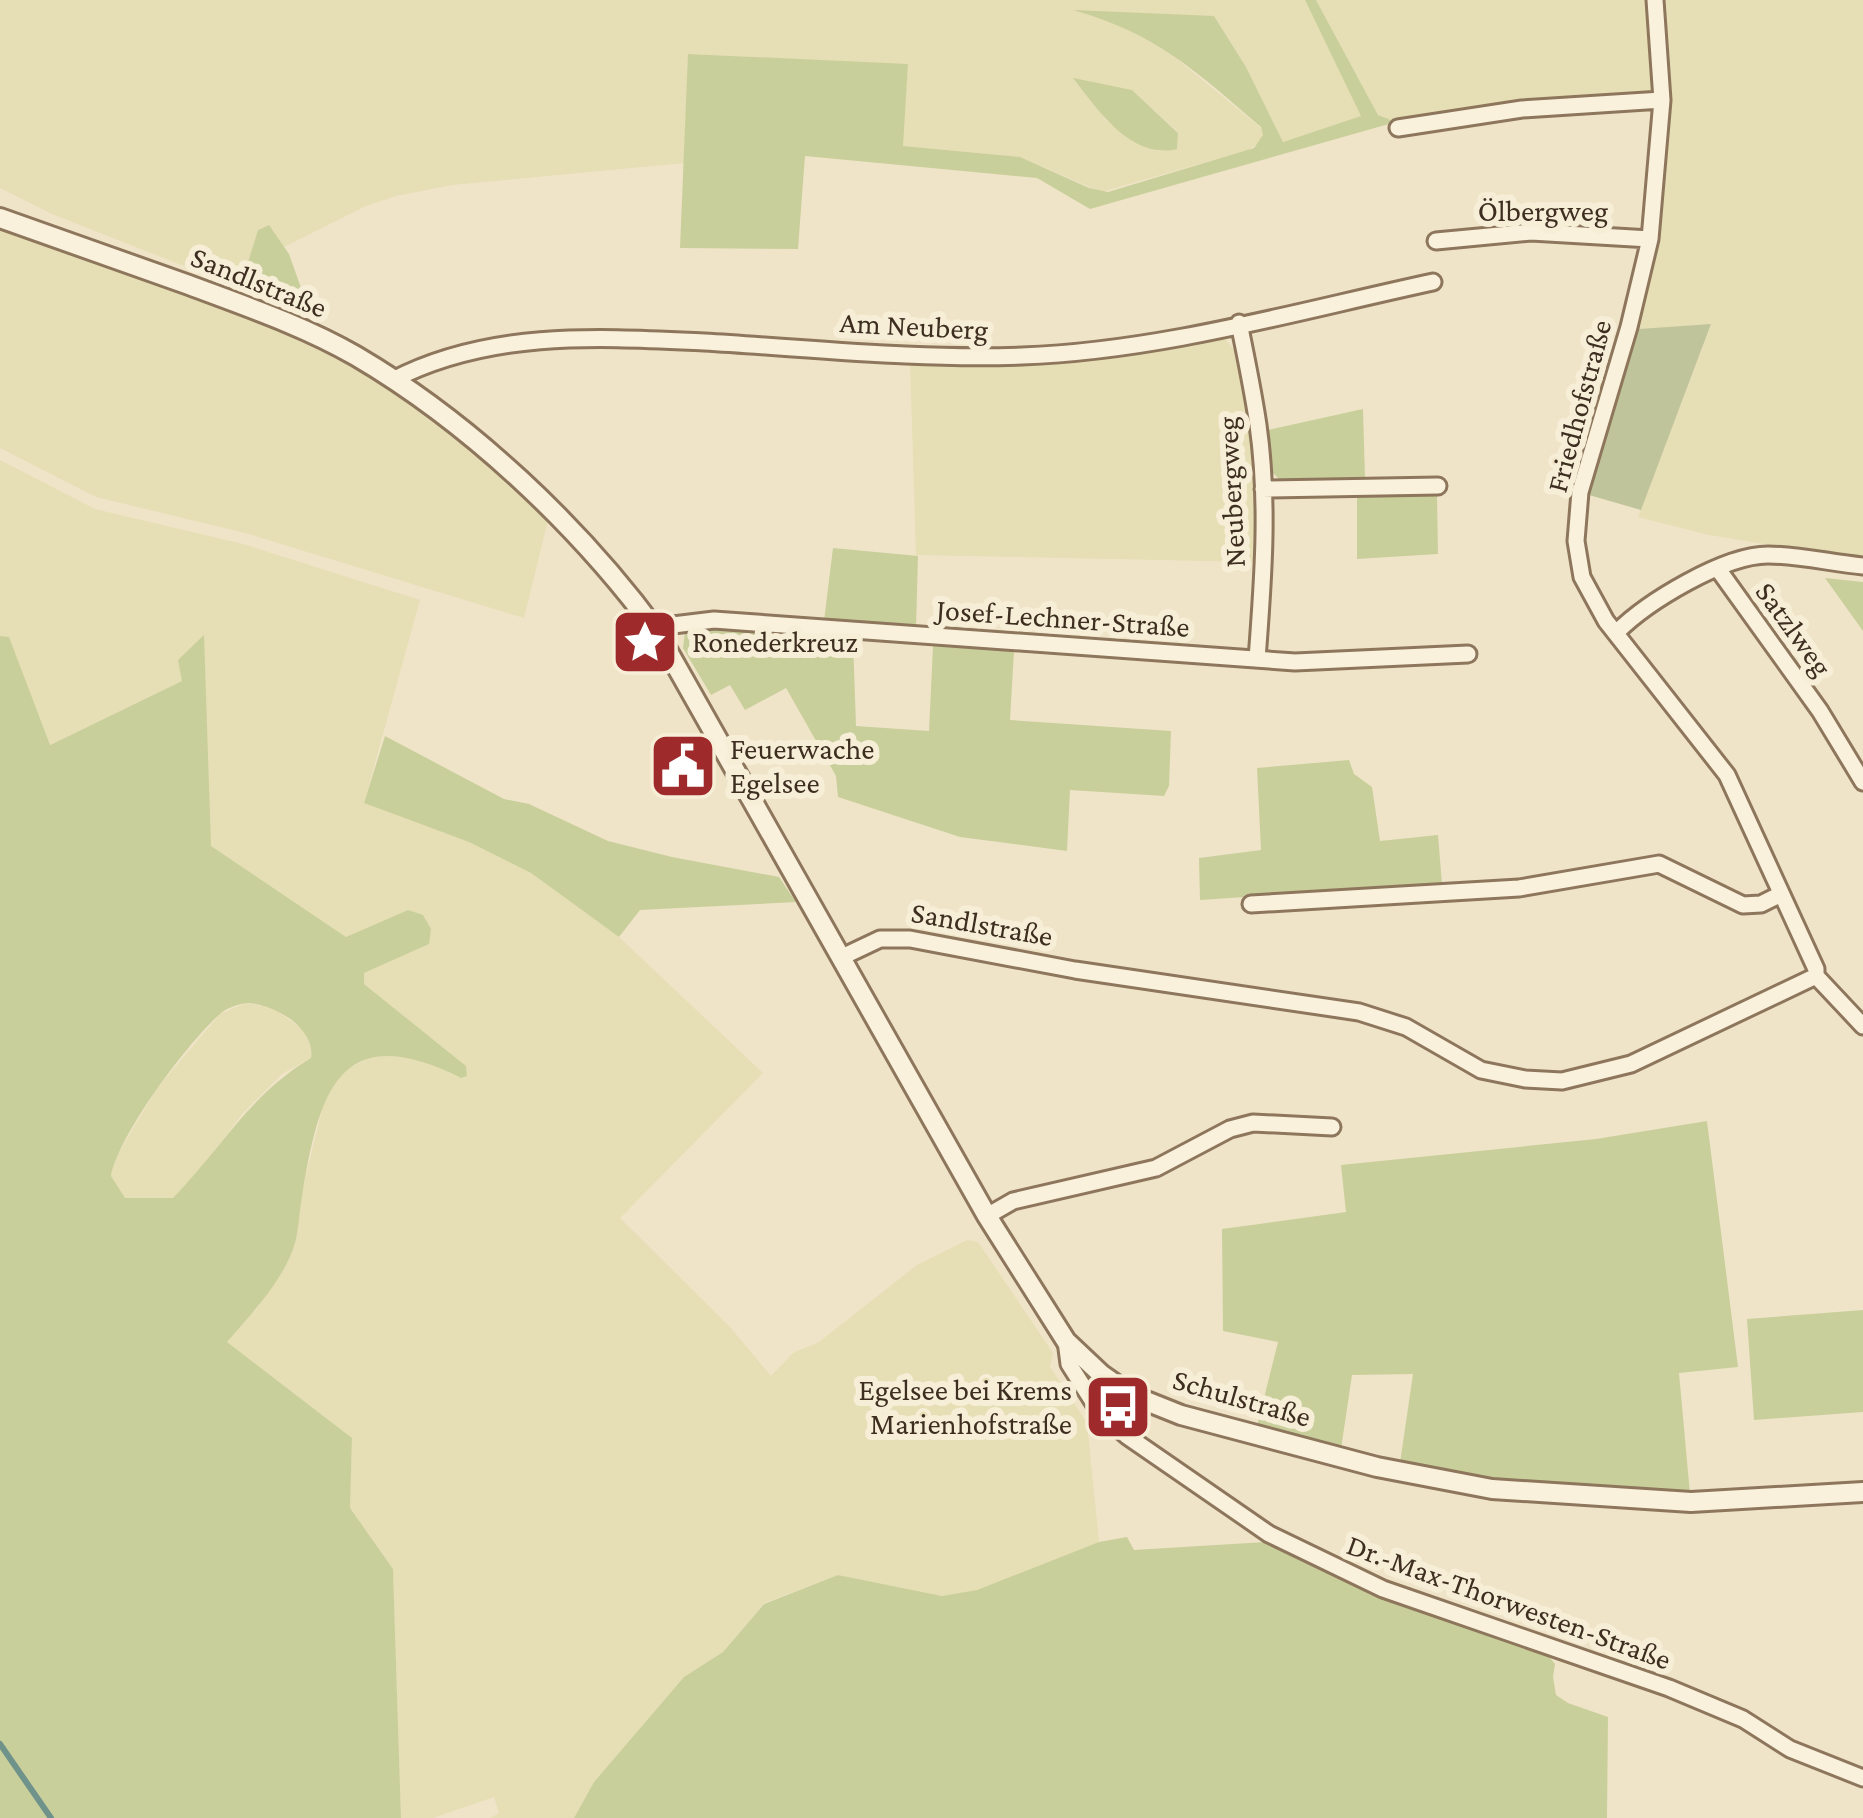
<svg xmlns="http://www.w3.org/2000/svg" width="1863" height="1818" viewBox="0 0 1863 1818" font-family="'Crimson Pro',serif">
	<style>
		.farmland { fill: #e6deb5; fill-rule: evenodd }
		.green { fill: #c9cf9b; fill-rule: evenodd }
		.cemetery { fill: #bfc49a }
		.lines { fill: none; stroke-linecap: round; stroke-linejoin: round }
		.stream { stroke: #6f938a; stroke-width: 6 }
		.minor-casing { stroke: #8d765c; stroke-width: 21 }
		.tertiary-casing { stroke: #8d765c; stroke-width: 24 }
		.minor { stroke: #faf1dc; stroke-width: 15 }
		.tertiary { stroke: #faf1dc; stroke-width: 18 }
		.labels { text-anchor: middle; stroke-width: 12; stroke-linejoin: round; paint-order: stroke }
		.street-label { font-size: 30px; fill: #3d2e20; stroke: #f7eed8 }
		.poi-label { font-size: 30px; fill: #3d2e20; stroke: #f7eed8; text-anchor: start }
	</style>
	<rect width="100%" height="100%" fill="#f0e4c8"/>
	<path class="farmland" d="M 0,0 L 1305,0 L 1362,116 L 1283,142 L 1246,67 L 1214,16 L 1115,22 L 1171,54 L 1261,128 L 1263,135 L 1260,142 L 1248,150 L 1101,192 L 1020,157 L 902,146 L 908,65 L 689,54 L 684,163 L 452,185 L 396,196 L 366,206 L 284,247 L 268,225 L 258,230 L 240,288 L 52,214 L 0,188 ZM 1074,79 L 1132,90 L 1178,132 L 1177,149 L 1159,151 L 1132,141 L 1106,120 Z
		M 1316,0 L 1647,0 L 1654,91 L 1522,102 L 1396,122 L 1378,115 Z
		M 1662,0 L 1863,0 L 1863,560 L 1709,535 L 1638,517 L 1711,325 L 1639,329 L 1659,240 L 1665,183 L 1670,90 Z
		M 0,227 L 308,341 L 385,386 L 468,449 L 548,520 L 524,618 L 245,533 L 96,497 L 0,448 Z
		M 1209,338 L 1224,338 L 1236,352 L 1251,428 L 1257,562 L 916,555 L 910,361 L 1024,364 L 1109,358 Z
		M 0,460 L 95,509 L 243,544 L 420,600 L 364,803 L 469,842 L 531,873 L 619,937 L 763,1073 L 620,1218 L 730,1327 L 771,1376 L 793,1353 L 819,1342 L 917,1265 L 967,1240 L 978,1242 L 1053,1353 L 1050,1367 L 1087,1423 L 1099,1542 L 977,1590 L 942,1596 L 838,1575 L 764,1603 L 723,1652 L 684,1677 L 594,1782 L 574,1818 L 490,1818 L 499,1813 L 494,1797 L 433,1818 L 401,1818 L 393,1569 L 350,1508 L 352,1438 L 227,1342 L 258,1307 L 294,1246 L 302,1192 L 324,1101 L 341,1073 L 368,1058 L 400,1054 L 427,1061 L 460,1078 L 467,1075 L 466,1066 L 364,984 L 363,973 L 429,944 L 408,910 L 346,937 L 211,846 L 182,681 L 49,745 L 9,638 L 0,636 Z
		M 246,1003 L 273,1008 L 306,1032 L 312,1042 L 311,1058 L 282,1074 L 243,1113 L 199,1171 L 173,1198 L 125,1199 L 111,1176 L 114,1161 L 136,1123 L 159,1086 L 220,1014 Z"/>
	<path class="green" d="M 1305,0 L 1316,0 L 1378,115 L 1396,122 L 1090,209 L 1037,178 L 805,156 L 798,249 L 680,248 L 688,54 L 908,64 L 903,146 L 1020,157 L 1089,188 L 1108,192 L 1254,148 L 1263,135 L 1261,127 C 1197,72 1156,33 1073,10 L 1214,16 L 1246,67 L 1283,142 L 1361,116 Z
		M 1073,78 L 1132,90 L 1178,133 L 1177,149 C 1131,160 1098,110 1073,78 Z
		M 269,225 L 289,254 L 306,302 L 271,289 L 240,288 L 258,230 Z
		M 1363,409 L 1365,479 L 1279,479 L 1272,472 L 1268,430 Z
		M 1437,494 L 1438,554 L 1357,559 L 1357,496 Z
		M 833,548 L 918,556 L 916,629 L 824,621 Z
		M 1825,578 L 1863,582 L 1863,631 Z
		M 694,627 L 853,639 L 856,726 L 929,731 L 933,646 L 1014,651 L 1010,720 L 1171,731 L 1169,786 L 1164,796 L 1070,790 L 1067,851 L 960,837 L 838,797 L 836,776 L 786,688 L 745,710 L 730,685 L 711,695 L 683,648 L 685,632 Z
		M 204,635 L 211,846 L 346,937 L 408,910 L 423,915 L 431,929 L 429,944 L 364,973 L 364,984 L 466,1066 L 467,1076 L 461,1078 C 339,1017 319,1092 302,1197 C 299,1212 299,1228 295,1243 C 284,1280 252,1313 227,1342 L 352,1438 L 350,1508 L 393,1569 L 401,1818 L 0,1818 L 0,636 L 9,637 L 50,745 L 182,681 L 178,660 ZM 246,1003 C 273,1003 316,1028 311,1058 C 249,1095 222,1148 173,1198 L 125,1198 L 111,1176 C 119,1134 188,1042 220,1014 C 228,1007 237,1005 246,1003 Z
		M 385,736 L 504,799 L 529,804 L 608,841 L 672,857 L 779,877 L 796,902 L 640,910 L 619,937 L 531,873 L 469,842 L 364,803 Z
		M 1349,760 L 1354,774 L 1372,787 L 1380,841 L 1438,835 L 1442,884 L 1200,900 L 1199,858 L 1261,850 L 1257,768 Z
		M 1707,1121 L 1738,1367 L 1679,1373 L 1690,1494 L 1493,1482 L 1400,1463 L 1413,1374 L 1352,1375 L 1341,1449 L 1257,1426 L 1278,1342 L 1223,1331 L 1222,1229 L 1346,1212 L 1341,1165 L 1596,1139 Z
		M 1863,1310 L 1863,1412 L 1754,1420 L 1747,1319 Z
		M 1127,1537 L 1134,1550 L 1265,1542 L 1380,1594 L 1547,1654 L 1555,1664 L 1553,1677 L 1556,1695 L 1568,1703 L 1608,1717 L 1607,1818 L 574,1818 L 594,1782 L 684,1677 L 723,1652 L 764,1604 L 838,1575 L 942,1596 L 977,1590 L 1099,1542 Z"/>
	<path class="cemetery" d="M 1711,324 L 1641,510 L 1589,495 L 1639,329 Z"/>
	<g class="lines">
		<path class="stream" d="M 0,1744 L 51,1818"/>
		<g class="minor-casing">
			<path id="minor" d="M 1655,0 L 1662,100 L 1650,239 L 1629,327 L 1580,492 L 1576,541 L 1582,577 L 1606,621 L 1727,775 L 1816,969 L 1816,976 L 1863,1026
				M 1398,128 L 1522,109 L 1662,100
				M 1436,241 L 1531,232 L 1650,239
				M 1239,323 C 1246,357 1253,391 1258,425 C 1269,502 1263,581 1257,659
				M 393,380 C 489,330 599,337 704,342 C 809,348 917,360 1022,356 C 1161,351 1298,311 1433,282
				M 1263,489 L 1438,486
				M 1718,569 L 1820,711 L 1863,782
				M 657,632 L 673,625 L 714,620 L 1295,662 L 1468,654
				M 1617,632 C 1647,602 1724,555 1768,555 C 1799,555 1831,563 1863,566
				M 1251,904 L 1519,888 L 1659,864 L 1743,905 L 1761,904 L 1781,894
				M 842,957 L 880,939 L 910,939 L 1075,970 L 1359,1012 L 1406,1027 L 1481,1070 L 1525,1079 L 1562,1081 L 1631,1064 L 1816,976
				M 987,1216 L 1013,1201 L 1156,1168 L 1230,1129 L 1253,1123 L 1332,1127
				M 1066,1341 L 1069,1364 L 1100,1413 L 1127,1436 L 1269,1534 L 1383,1589 L 1669,1688 L 1743,1719 L 1790,1749 L 1863,1778"/>
		</g>
		<g class="tertiary-casing">
			<path id="tertiary" d="M 0,218 C 63,240 126,263 189,285 C 245,306 304,326 356,356 C 470,423 579,526 657,632 L 987,1216 L 1066,1341 L 1101,1374 L 1131,1395 L 1181,1415 L 1377,1467 L 1492,1489 L 1691,1502 L 1863,1492"/>
		</g>
		<use href="#minor" class="minor"/>
		<use href="#tertiary" class="tertiary"/>
	</g>
	<defs>
		<g id="sight-square" transform="scale(3.45)"><rect x="-9" y="-9" width="18" height="18" rx="4" fill="#9e2a2b" stroke="#f7eed8"/><path d="M0-6L1.8-2.2L6-1.7L2.9 1.2L3.7 5.4L0 3.3L-3.7 5.4L-2.9 1.2L-6-1.7L-1.8-2.2Z" fill="#fff"/></g>
		<g id="civic-square" transform="scale(3.45)"><rect x="-9" y="-9" width="18" height="18" rx="4" fill="#9e2a2b" stroke="#f7eed8"/><path d="M-.6-6.5H3V-4.5H.6V-3L4-1V1h2V6H-6V1h2V-1L-.6-3ZM-1.2 2.5V6h2.4V2.5Z" fill="#fff"/></g>
		<g id="bus-square" transform="scale(3.45)"><rect x="-9" y="-9" width="18" height="18" rx="4" fill="#9e2a2b" stroke="#f7eed8"/><path d="M-5-6H5V4H4V6H2V4H-2V6H-4V4H-5ZM-3.5-4V0h7V-4ZM-3.5 1.2v1.5H-2V1.2ZM2 1.2v1.5H3.5V1.2Z" fill="#fff"/></g>
	</defs>
	<g fill-rule="evenodd">
		<use href="#sight-square" x="645" y="642"/>
		<use href="#civic-square" x="683" y="766"/>
		<use href="#bus-square" x="1118" y="1407"/>
	</g>
	<g class="labels">
		<g class="street-label">
			<text x="1543" y="221">Ölbergweg</text>
			<text transform="translate(259 282) rotate(22)" y="10">Sandlstraße</text>
			<text transform="translate(914 326) rotate(3)" y="10">Am Neuberg</text>
			<text transform="translate(1579 406) rotate(-75)" y="10">Friedhofstraße</text>
			<text transform="translate(1231 492) rotate(-93)" y="10">Neubergweg</text>
			<text transform="translate(1063 618) rotate(4)" y="10">Josef-Lechner-Straße</text>
			<text transform="translate(1794 629) rotate(54)" y="10">Satzlweg</text>
			<text transform="translate(982 924) rotate(10)" y="10">Sandlstraße</text>
			<text transform="translate(1242 1398) rotate(16)" y="10">Schulstraße</text>
			<text transform="translate(1509 1602) rotate(20)" y="10">Dr.-Max-Thorwesten-Straße</text>
		</g>
		<g class="poi-label">
			<text x="692" y="652">Ronederkreuz</text>
			<text x="730" y="759">Feuerwache<tspan x="730" dy="34">Egelsee</tspan></text>
			<text x="1072" y="1400" text-anchor="end">Egelsee bei Krems<tspan x="1072" dy="34">Marienhofstraße</tspan></text>
		</g>
	</g>
</svg>
